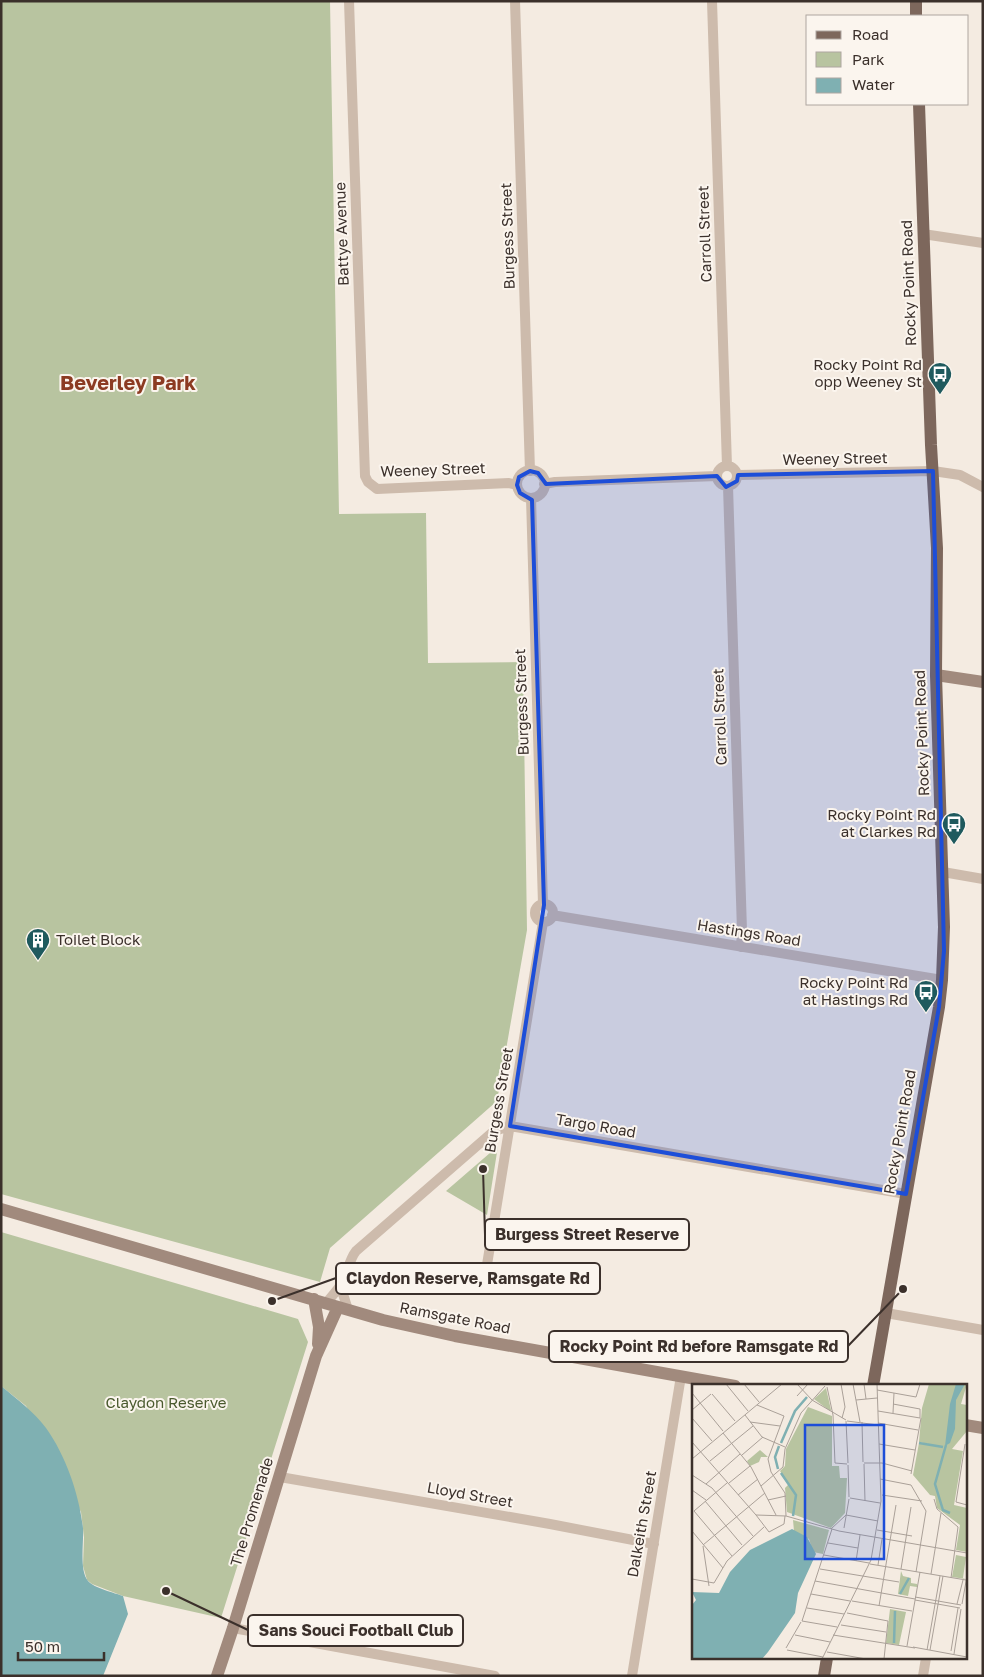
<svg xmlns="http://www.w3.org/2000/svg" width="984" height="1677" viewBox="0 0 984 1677" font-family="'Golos Text',sans-serif">
	<style>
		.green { fill: #b8c4a0 }
		.water { fill: #7fb0b2 }
		.lines { fill: none; stroke-linecap: round; stroke-linejoin: round }
		.street { stroke: #cdbbac; stroke-width: 10 }
		.secondary { stroke: #a18a7d; stroke-width: 12 }
		.primary { stroke: #7d675c; stroke-width: 12 }
		.marked { fill: #1d4ed8; fill-opacity: 0.2; stroke: #1d4ed8; stroke-width: 4; stroke-linejoin: round }
		.labels { text-anchor: middle; stroke-width: 4; stroke-linejoin: round; paint-order: stroke }
		.street-label { font-size: 15px; fill: #3b302b; stroke: #fbf5ee }
		.poi-label { font-size: 15px; fill: #3b302b; stroke: #fbf5ee; text-anchor: end }
		.park-label { font-size: 15px; fill: #4a5a2e; stroke: #fbf5ee }
		.district-label { font-size: 20px; font-weight: bold; fill: #8c3b22; stroke: #fbf5ee }
		.inset-river { fill: none; stroke: #7fb0b2; stroke-width: 2.5 }
		.inset-road { fill: none; stroke: #aaa098; stroke-width: 1 }
		.view { fill: #1d4ed8; fill-opacity: 0.15; stroke: #1d4ed8; stroke-width: 2.5 }
		.inset-edge { fill: none; stroke: #3b302b; stroke-width: 2.5 }
		.leader { fill: none; stroke: #3b302b; stroke-width: 2 }
		.callout-dot { fill: #3b302b; stroke: #fbf5ee; stroke-width: 2 }
		.callout { fill: #fbf5ee; stroke: #3b302b; stroke-width: 2 }
		.callout-label { font-size: 16px; text-anchor: middle; font-weight: bold; fill: #3b302b }
	</style>
	<rect width="100%" height="100%" fill="#f4ebe1"/>
	<path class="green" d="M 1,1 L 330,1 L 339,514 L 426,513 L 428,663 L 523,662 L 527,930 L 497,1101 L 330,1248 L 320,1282 L 1,1194 Z
		M 498,1146 L 487,1215 L 446,1191 Z
		M 1,1232 L 298,1319 L 308,1342 L 221,1618 L 123,1596 L 92,1584 L 87,1580 L 83,1566 L 84,1537 L 81,1512 L 26,1406 L 1,1386 Z"/>
	<path class="water" d="M 1,1386 C 17,1399 33,1411 46,1428 C 66,1456 79,1494 83,1528 C 84,1542 79,1570 88,1581 C 94,1588 115,1593 123,1596 L 128,1614 L 103,1676 L 1,1676 Z"/>
	<g class="lines">
		<path class="street" d="M 349,1 L 365,476 L 368,482 L 377,489 L 509,483 L 517,485
			M 515,1 L 530,471
			M 712,1 L 727,466
			M 923,234 L 983,243
			M717 476a10 10 0 1 1 20 0a10 10 0 1 1-20 0Z
			M517 484a14 14 0 1 1 28 0a14 14 0 1 1-28 0Z
			M 738,475 L 933,471 L 960,475 L 983,487
			M 544,484 L 555,482 L 717,476
			M 728,486 L 742,931 L 741,947
			M 531,498 L 543,904
			M 943,872 L 983,879
			M535 913a9 9 0 1 1 18 0a9 9 0 1 1-18 0Z
			M 552,915 L 942,980
			M 343,1282 L 343,1294 L 348,1310
			M 484,1283 L 543,922
			M 326,1303 C 332,1296 339,1289 343,1281 C 348,1271 349,1260 356,1251 L 494,1131 L 510,1126 L 906,1194
			M 886,1313 L 983,1330
			M 280,1477 L 550,1524 L 654,1544
			M 233,1628 L 495,1676
			M 632,1676 L 681,1376
			M 923,1676 L 926,1658"/>
		<path class="secondary" d="M 936,675 L 983,682
			M 1,1209 L 383,1320 L 455,1336 L 735,1386
			M 314,1299 L 319,1327 L 318,1344
			M 965,1425 L 983,1428
			M 217,1676 L 233,1628 L 316,1356 L 338,1307"/>
		<path class="primary" d="M 916,1 L 916,16
			M 873,1386 L 939,1007 L 942,980 L 944,927 L 936,675 L 937,548 L 931,445 L 919,104
			M 824,1676 L 827,1658"/>
	</g>
	<path class="marked" d="M 530,471 L 538,473 L 546,484 L 717,476 L 726,487 L 737,481 L 738,475 L 933,471 L 944,951 L 939,1007 L 906,1194 L 510,1126 L 544,905 L 532,500 L 520,493 L 517,485 L 519,477 Z"/>
	<defs>
		<g id="bus-pin" transform="scale(1.25)"><path d="M0 17L-7.5 6A9.5 9.5 0 1 1 7.5 6Z" fill="#1f5a5e" stroke="#fbf5ee"/><path d="M-5-6H5V4H4V6H2V4H-2V6H-4V4H-5ZM-3.5-4V0h7V-4ZM-3.5 1.2v1.5H-2V1.2ZM2 1.2v1.5H3.5V1.2Z" fill="#fff"/></g>
		<g id="building-pin" transform="scale(1.25)"><path d="M0 17L-7.5 6A9.5 9.5 0 1 1 7.5 6Z" fill="#1f5a5e" stroke="#fbf5ee"/><path d="M-4-6H4V6H1V3H-1V6H-4ZM-2.5-4.3h1.7v1.8h-1.7ZM.8-4.3h1.7v1.8H.8ZM-2.5-1h1.7V.8h-1.7ZM.8-1h1.7V.8H.8Z" fill="#fff"/></g>
	</defs>
	<g fill-rule="evenodd">
		<use href="#bus-pin" x="940" y="374"/>
		<use href="#bus-pin" x="954" y="824"/>
		<use href="#building-pin" x="38" y="940"/>
		<use href="#bus-pin" x="926" y="992"/>
	</g>
	<g class="labels">
		<g class="street-label">
			<text transform="translate(342 234) rotate(-92)" y="5">Battye Avenue</text>
			<text transform="translate(705 234) rotate(-92)" y="5">Carroll Street</text>
			<text transform="translate(508 236) rotate(-92)" y="5">Burgess Street</text>
			<text transform="translate(909 283) rotate(-92)" y="5">Rocky Point Road</text>
			<text transform="translate(835 459) rotate(-1)" y="5">Weeney Street</text>
			<text transform="translate(433 470) rotate(-2)" y="5">Weeney Street</text>
			<text transform="translate(522 702) rotate(-92)" y="5">Burgess Street</text>
			<text transform="translate(720 717) rotate(-92)" y="5">Carroll Street</text>
			<text transform="translate(922 733) rotate(-92)" y="5">Rocky Point Road</text>
			<text transform="translate(749 933) rotate(9)" y="5">Hastings Road</text>
			<text transform="translate(499 1100) rotate(-80)" y="5">Burgess Street</text>
			<text transform="translate(596 1126) rotate(10)" y="5">Targo Road</text>
			<text transform="translate(900 1132) rotate(-80)" y="5">Rocky Point Road</text>
			<text transform="translate(455 1318) rotate(11)" y="5">Ramsgate Road</text>
			<text transform="translate(470 1495) rotate(10)" y="5">Lloyd Street</text>
			<text transform="translate(252 1512) rotate(-73)" y="5">The Promenade</text>
			<text transform="translate(642 1524) rotate(-80)" y="5">Dalkeith Street</text>
		</g>
		<g class="poi-label">
			<text x="922" y="370">Rocky Point Rd<tspan x="922" dy="17">opp Weeney St</tspan></text>
			<text x="936" y="820">Rocky Point Rd<tspan x="936" dy="17">at Clarkes Rd</tspan></text>
			<text x="56" y="945" text-anchor="start">Toilet Block</text>
			<text x="908" y="988">Rocky Point Rd<tspan x="908" dy="17">at Hastings Rd</tspan></text>
		</g>
		<g class="park-label">
			<text x="166" y="1408">Claydon Reserve</text>
		</g>
		<g class="district-label">
			<text x="128" y="390">Beverley Park</text>
		</g>
	</g>
	<g transform="translate(692 1384)">
		<rect width="275" height="275" fill="#f4ebe1"/>
		<path d="M 237,0 L 275,0 L 269,20 L 275,21 L 275,47 L 260,65 L 271,67 L 262,121 L 275,124 L 275,168 L 264,166 L 268,141 L 245,124 L 243,112 L 238,111 L 221,91 L 227,59 L 241,61 L 227,58 L 230,24 ZM 134,4 L 139,26 L 138,27 L 122,15 ZM 116,23 L 140,32 L 140,82 L 147,82 L 148,94 L 155,94 L 153,129 L 139,144 L 95,128 L 93,104 L 97,100 L 88,87 L 93,82 L 94,65 ZM 68,66 L 76,73 L 69,73 L 67,78 L 58,82 L 55,77 ZM 101,136 L 137,146 L 131,170 L 121,168 L 117,155 L 102,147 ZM 264,171 L 274,173 L 271,194 L 274,195 L 260,193 ZM 209,187 L 211,192 L 219,194 L 219,199 L 225,200 L 225,203 L 218,202 L 216,212 L 206,210 ZM 198,225 L 214,228 L 207,261 L 194,259 Z" fill="#b8c4a0"/>
		<path d="M 264,0 L 273,0 L 264,16 L 263,45 L 258,59 L 253,62 L 258,20 ZM 100,145 L 115,153 L 124,170 L 106,209 L 103,229 L 76,268 L 70,275 L 0,275 L 0,221 L 4,216 L 0,208 L 27,209 L 38,188 L 58,166 Z" fill="#7fb0b2"/>
		<path class="inset-river" d="M 89,59 L 103,27 L 115,13M 227,59 L 251,63M 254,61 L 243,100 L 251,126 L 258,129M 86,85 L 83,73 L 87,62M 89,89 L 104,111 L 101,132M 208,210 L 217,194M 202,259 L 203,227"/>
		<path class="inset-road" d="M 34,0 L 56,27M 52,0 L 67,18M 105,0 L 120,16 L 154,36M 149,0 L 153,23 L 150,34M 161,0 L 168,38M 172,0 L 174,15M 135,3 L 141,31 L 143,79 L 155,80M 185,6 L 224,13 L 228,0M 0,9 L 31,47M 20,10 L 43,37M 105,12 L 116,0M 164,16 L 185,14M 65,21 L 92,32 L 76,75 L 79,88 L 93,109 L 94,132M 0,26 L 19,10M 186,27 L 228,34 L 228,25 L 201,20M 201,29 L 202,9M 53,31 L 70,53 L 93,63M 0,34 L 20,57M 154,37 L 156,79M 155,37 L 186,41M 58,38 L 88,42M 170,38 L 171,78M 186,39 L 226,46M 31,49 L 59,83 L 84,131M 0,58 L 64,131M 187,60 L 223,66M 273,60 L 264,118 L 275,121M 50,71 L 71,53M 0,75 L 90,0M 18,77 L 61,42M 172,79 L 190,79 L 220,87M 172,80 L 173,117M 156,81 L 157,113M 219,90 L 229,34M 0,91 L 20,104 L 61,152M 188,95 L 219,101 L 234,127 L 224,188M 35,99 L 2,127 L 40,172M 37,99 L 58,82M 14,100 L 48,70M 69,102 L 91,83 L 93,65 L 109,29 L 133,2M 0,106 L 14,116M 46,111 L 66,95M 190,111 L 230,117M 158,114 L 188,119M 242,115 L 245,125 L 266,143 L 259,194M 76,116 L 94,112M 13,117 L 50,161M 64,131 L 77,148 L 92,140 L 93,132M 64,131 L 94,132 L 147,147 L 275,169M 152,144 L 157,115M 139,145 L 154,131 L 186,137M 185,146 L 220,152M 0,147 L 31,184M 136,159 L 166,164M 11,161 L 73,109M 11,162 L 17,202M 132,171 L 177,179M 164,177 L 168,151M 178,180 L 274,196M 186,181 L 190,155M 128,185 L 207,198M 209,185 L 219,123M 239,190 L 249,129M 0,195 L 22,199 L 35,177 L 72,143M 123,197 L 223,215M 119,210 L 158,217M 223,213 L 269,221M 223,216 L 268,224M 160,217 L 220,227M 265,220 L 271,196M 270,220 L 275,192M 187,222 L 204,121M 115,224 L 152,230M 155,229 L 196,237 L 192,275M 110,237 L 140,145M 110,237 L 145,243M 149,241 L 194,248M 103,251 L 138,258M 141,251 L 223,264M 215,262 L 228,188M 221,263 L 275,273M 94,264 L 109,238M 95,266 L 131,273M 235,266 L 248,192M 238,266 L 251,192M 259,267 L 266,224M 135,268 L 174,275M 262,270 L 269,225M 130,275 L 179,176 L 189,117 L 185,0"/>
		<path class="view" d="M 113,41 L 192,41 L 192,175 L 113,175 Z"/>
		<rect width="275" height="275" class="inset-edge"/>
	</g>
	<path class="leader" d="M483 1169L485 1235M272 1301L336 1278M903 1289L848 1346M166 1591L248 1630"/>
	<g class="callout-dot">
		<circle cx="483" cy="1169" r="5"/>
		<circle cx="272" cy="1301" r="5"/>
		<circle cx="903" cy="1289" r="5"/>
		<circle cx="166" cy="1591" r="5"/>
	</g>
	<g class="callout">
		<rect x="485" y="1219" width="204" height="31" rx="5"/>
		<rect x="336" y="1263" width="264" height="31" rx="5"/>
		<rect x="549" y="1331" width="299" height="31" rx="5"/>
		<rect x="248" y="1615" width="215" height="31" rx="5"/>
	</g>
	<g class="callout-label">
		<text x="587" y="1240">Burgess Street Reserve</text>
		<text x="468" y="1284">Claydon Reserve, Ramsgate Rd</text>
		<text x="699" y="1352">Rocky Point Rd before Ramsgate Rd</text>
		<text x="356" y="1636">Sans Souci Football Club</text>
	</g>
	<rect width="984" height="1677" fill="none" stroke="#3b302b" stroke-width="5"/>
	<rect x="806" y="15" width="162" height="90" fill="#fbf5ee" stroke="#aea6a0"/>
	<rect x="816" y="31" width="25" height="8" fill="#7d675c" stroke="#aea6a0"/>
	<text x="852" y="40" font-size="15" fill="#3b302b">Road</text>
	<rect x="816" y="52" width="25" height="15" fill="#b8c4a0" stroke="#aea6a0"/>
	<text x="852" y="65" font-size="15" fill="#3b302b">Park</text>
	<rect x="816" y="78" width="25" height="15" fill="#7fb0b2" stroke="#aea6a0"/>
	<text x="852" y="90" font-size="15" fill="#3b302b">Water</text>
	<path d="M18 1652v8h86v-8" fill="none" stroke="#3b302b" stroke-width="2.5"/>
	<text x="25" y="1652" font-size="15" fill="#3b302b" stroke="#fbf5ee" stroke-width="4" paint-order="stroke">50 m</text>
</svg>
